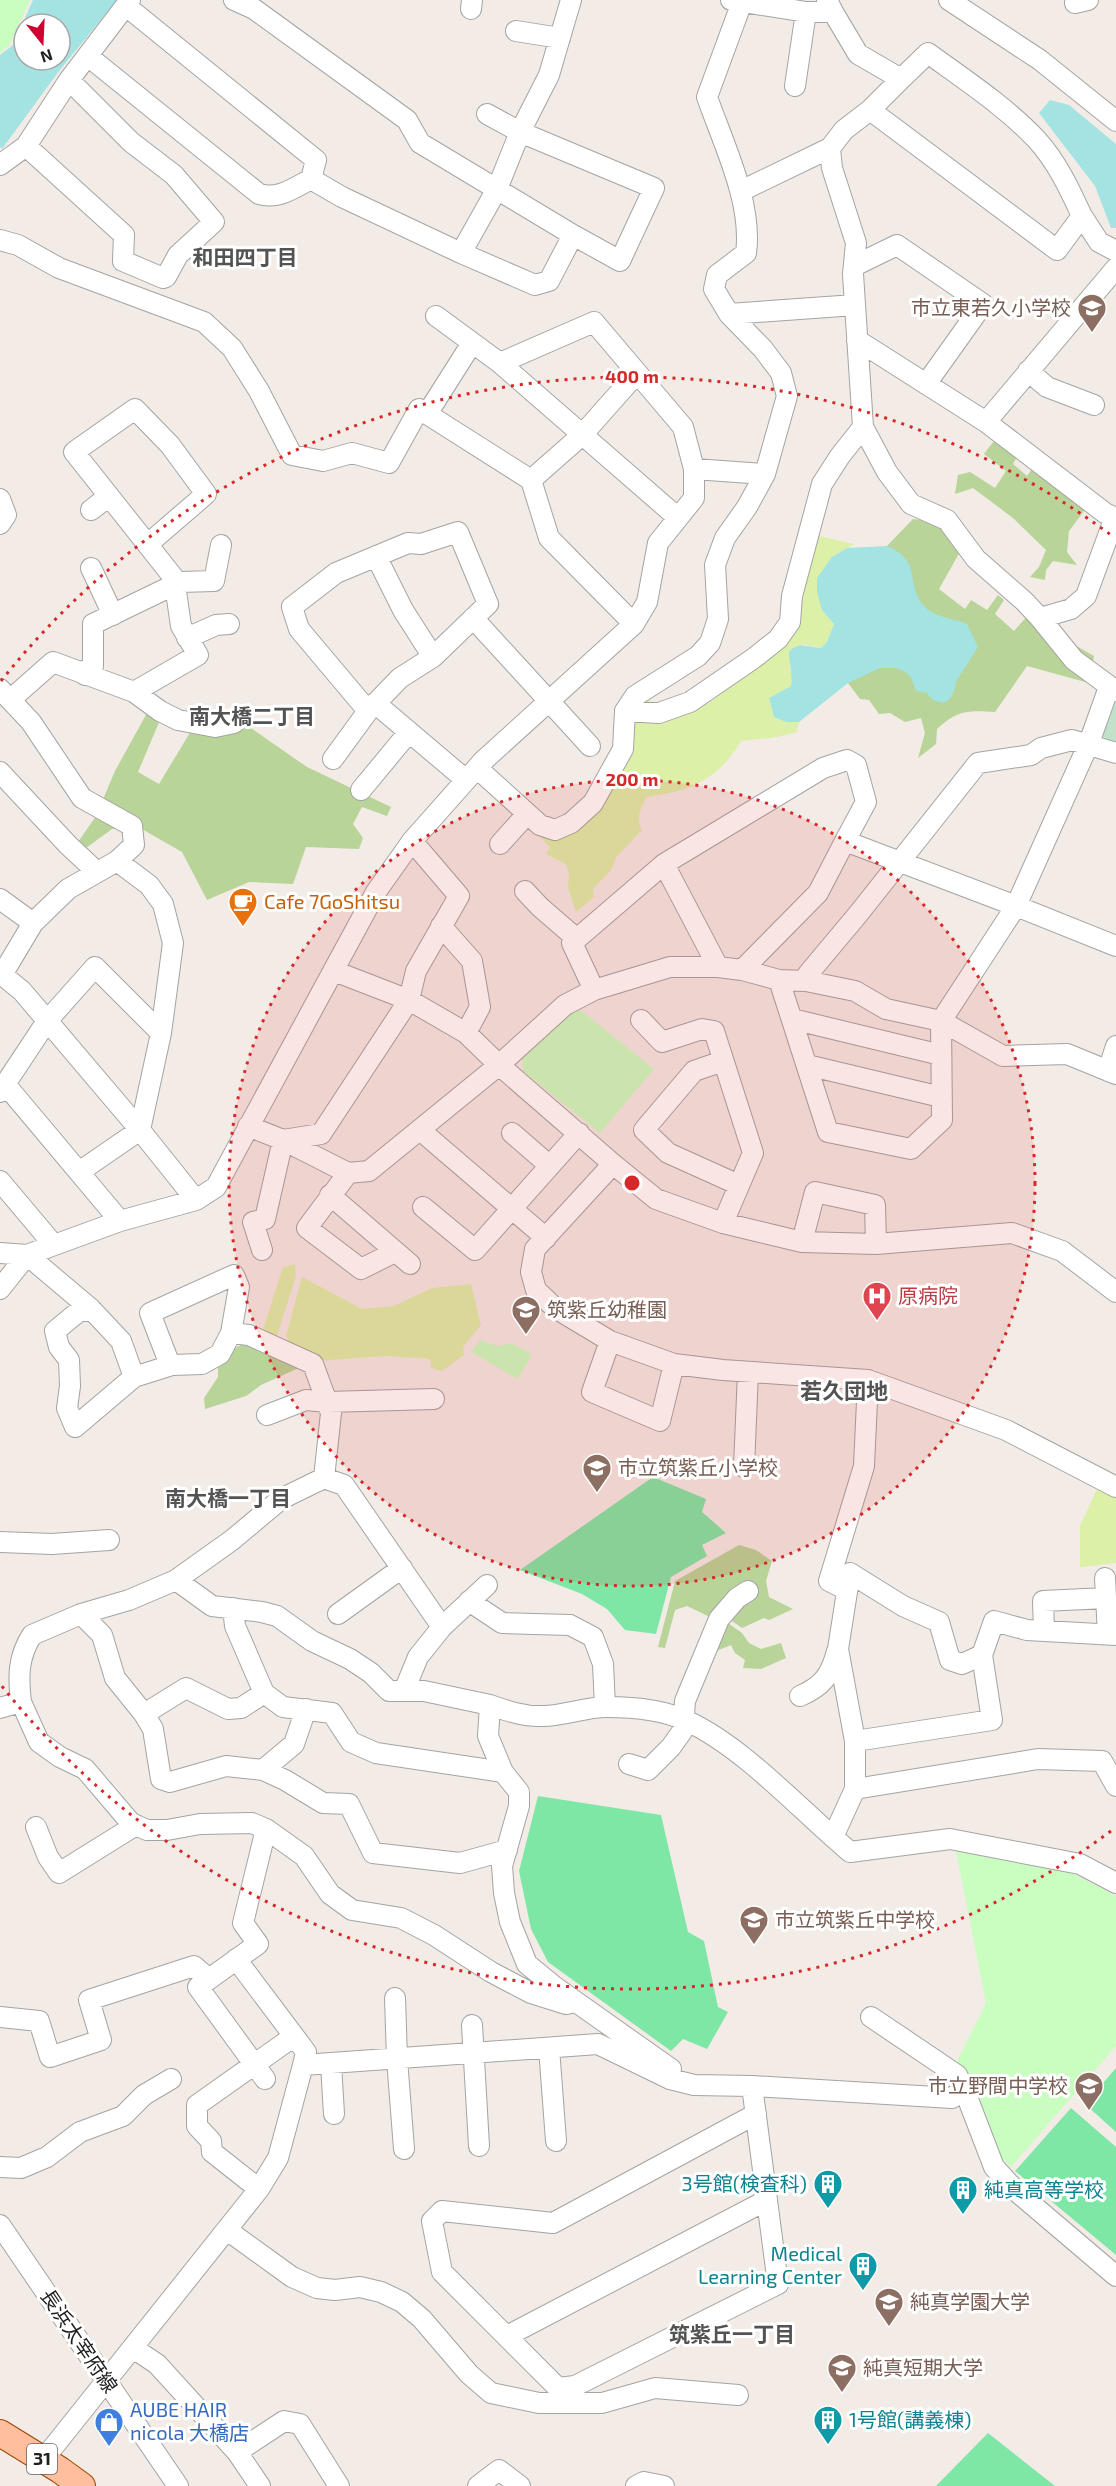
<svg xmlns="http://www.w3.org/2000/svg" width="1116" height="2486" viewBox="0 0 1116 2486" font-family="'Exo 2','Noto Sans JP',sans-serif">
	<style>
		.grass { fill: #dcf0a8 }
		.forest { fill: #b8d498 }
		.wetland { fill: #c2e1cb }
		.park { fill: #cafec1 }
		.pitch { fill: #7ee7a6 }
		.water { fill: #a3e3e2; fill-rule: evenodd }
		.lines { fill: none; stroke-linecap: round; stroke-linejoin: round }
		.minor-casing { stroke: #a4a4a4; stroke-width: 22 }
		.major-casing { stroke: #9d4500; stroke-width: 28 }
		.minor { stroke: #fff; stroke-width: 20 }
		.major { stroke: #ffbf9e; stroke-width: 26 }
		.ring { fill: none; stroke: #d62828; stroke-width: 3; stroke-dasharray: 3 6 }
		.labels { text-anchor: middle; stroke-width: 6; stroke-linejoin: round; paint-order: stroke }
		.shield { fill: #fff; stroke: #636363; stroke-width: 1.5 }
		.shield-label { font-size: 18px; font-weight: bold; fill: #202020 }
		.education-label { font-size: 20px; fill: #785e54; stroke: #fff; text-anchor: start }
		.food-label { font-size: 20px; fill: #c56008; stroke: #fff; text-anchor: start }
		.health-label { font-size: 20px; fill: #be3a42; stroke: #fff; text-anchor: start }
		.culture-label { font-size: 20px; fill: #0d838f; stroke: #fff; text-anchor: end }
		.street-label { font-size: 20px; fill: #202020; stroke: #fff }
		.shop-label { font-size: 20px; fill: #366cbe; stroke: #fff; text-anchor: start }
		.neighbourhood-label { font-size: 21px; font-weight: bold; fill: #535353; stroke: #fff }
		.quarter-label { font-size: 22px; font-weight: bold; fill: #535353; stroke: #fff }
		.centre { fill: #d62828; stroke: #fff; stroke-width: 3 }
		.ring-label { font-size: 18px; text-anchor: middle; font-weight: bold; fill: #d62828; stroke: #fff; stroke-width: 6; stroke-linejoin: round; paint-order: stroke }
	</style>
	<rect width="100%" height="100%" fill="#f2ebe6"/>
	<path class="grass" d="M 819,536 L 854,544 L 833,557 L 817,579 L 822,610 L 834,624 L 827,642 L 821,648 L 802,644 L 789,665 L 792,676 L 791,686 L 769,698 L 774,717 L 786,722 L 799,722 L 797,732 L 777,737 L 741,741 C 718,780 690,791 647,797 C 641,807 635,819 642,830 L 616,857 L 611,870 L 593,889 L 594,897 L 576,912 L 568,888 L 569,872 L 566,864 L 546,854 L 550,847 L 541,838 L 544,833 C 571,813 620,787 632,753 C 639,732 619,712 649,696 L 657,720 L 708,704 L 790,639 L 810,555 Z
		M 295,1264 L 296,1276 L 275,1342 L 261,1336 L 283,1267 Z
		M 302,1277 L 362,1309 L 394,1306 L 432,1288 L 471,1284 L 481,1325 L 463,1347 L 464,1355 L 442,1371 L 431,1368 L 430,1359 L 386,1356 L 315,1361 L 291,1347 L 286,1336 Z
		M 1097,1489 L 1116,1498 L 1116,1563 L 1080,1567 L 1080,1526 Z"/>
	<path class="forest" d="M 997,437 L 1018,455 L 1013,464 L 1027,476 L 1035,465 L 1081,502 L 1084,511 L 1069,531 L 1067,552 L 1077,565 L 1053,561 L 1046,570 L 1045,580 L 1030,577 L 1039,567 L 1046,550 L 1013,518 L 973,488 L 955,494 L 958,475 L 970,472 L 995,488 L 1006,471 L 984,454 Z
		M 913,519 C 938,521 949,529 961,550 L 939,589 L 965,609 L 971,600 L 987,610 L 998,595 L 1004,600 L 995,614 L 1014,631 L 1030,613 L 1056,621 L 1071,643 L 1094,656 L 1089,683 L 1027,666 L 995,712 C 968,710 957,710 937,729 L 936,744 L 918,758 L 925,733 L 921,718 L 905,722 L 890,713 L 879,714 L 869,700 L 860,699 L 848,683 L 887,546 Z
		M 147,713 L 160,720 L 138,772 L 159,784 L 191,731 L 212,723 L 248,726 L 307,767 L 391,807 L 387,816 L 362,807 L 353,824 L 363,838 L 359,849 L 306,847 L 293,884 L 249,882 L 207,900 L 182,852 L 140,828 L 112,829 L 86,848 L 76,845 L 96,816 L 115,771 Z
		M 248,1341 L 301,1367 L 261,1385 L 246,1396 L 205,1409 L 204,1398 L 218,1377 L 218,1363 L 230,1351 Z
		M 739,1545 L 756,1550 L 772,1561 L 766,1581 L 769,1597 L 793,1609 L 769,1620 L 764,1618 L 742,1628 L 729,1619 L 745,1584 L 734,1587 L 728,1593 L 729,1599 L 714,1619 L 687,1606 L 675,1610 L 665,1648 L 658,1647 L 675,1581 Z
		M 725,1621 L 742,1633 L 749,1643 L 761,1649 L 781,1643 L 786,1658 L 761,1669 L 743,1668 L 745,1660 L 735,1653 L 731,1645 L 711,1653 Z"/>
	<path class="wetland" d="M 1110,697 L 1116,698 L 1116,749 L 1095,739 Z"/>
	<path class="park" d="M 0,0 L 30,0 L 10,44 L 0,53 Z
		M 575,1009 L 579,1009 L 654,1069 L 600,1133 L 523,1071 L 522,1056 Z
		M 480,1340 L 498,1346 L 511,1343 L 532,1354 L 518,1379 L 471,1352 Z
		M 955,1846 L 1064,1869 L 1116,1896 L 1116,2046 L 1011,2167 L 995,2152 L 970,2083 L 957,2061 L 986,2003 Z"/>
	<path class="pitch" d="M 653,1477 L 706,1499 L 702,1512 L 726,1533 L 702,1545 L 707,1556 L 671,1577 L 656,1634 L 625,1630 L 607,1609 L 582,1594 L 520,1570 Z
		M 538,1796 L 661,1815 L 688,1932 L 704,1941 L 718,2007 L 728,2012 L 707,2049 L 683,2039 L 671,2051 L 548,1962 L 531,1929 L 519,1871 Z
		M 1116,2068 L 1116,2132 L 1085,2104 Z
		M 1071,2108 L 1116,2147 L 1116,2255 L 1015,2171 Z
		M 988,2433 L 1055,2486 L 936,2486 Z"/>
	<path class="water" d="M 33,0 L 117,0 L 59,71 L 2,149 L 0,147 L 0,55 L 13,45 ZM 24,24 L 60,24 L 60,60 L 24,60 Z
		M 1050,100 L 1069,105 L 1116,144 L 1116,228 L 1111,228 L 1095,186 L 1039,113 Z
		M 887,546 C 924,562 904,583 924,606 C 934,617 953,618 967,624 L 978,647 L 957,680 L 952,696 L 946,702 C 937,703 932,701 927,693 L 916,691 L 911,677 L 904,671 L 896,668 L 880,668 L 848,683 L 799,722 L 786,722 L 774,717 L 769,698 L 791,686 C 793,674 789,664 789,652 C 798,641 808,647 821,648 L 827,642 L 834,624 L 822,610 L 817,592 L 817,578 L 832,557 L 847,548 Z"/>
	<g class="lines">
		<g class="minor-casing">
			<path id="minor" d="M 234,0 L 254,9 L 407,120 L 420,143 L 573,235
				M 731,0 L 806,12 L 833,12 L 827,0
				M 949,0 L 1040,60 L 1116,121
				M 742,2 L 707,97 C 723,143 753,203 746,253 L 717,275 L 714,289 L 729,314 L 763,349 L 781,373 L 787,396 L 765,474
				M 1075,3 L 1088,0
				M 126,6 L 316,160 L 311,179
				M 471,9 L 472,0
				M 833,12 L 858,54 L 901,79 L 870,110
				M 516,31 L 560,38
				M 89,57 L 259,194 C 278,200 294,188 311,179 L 342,197 L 461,253 L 497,189 L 520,132 L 549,75 L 571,0
				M 901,79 L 928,53 C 965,80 1005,106 1037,140 C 1057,162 1070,190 1082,216
				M 795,86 L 806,12
				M 26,146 L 124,235 L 123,261 L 163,278 L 166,277 L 178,255 L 214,222 L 174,175 L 131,142 L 69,80
				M 0,165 L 26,146 L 69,80 L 130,0
				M 741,191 L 830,148
				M 0,240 L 18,245 L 59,268 L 204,322 L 232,348 L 259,391 L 292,455 L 323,461 L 352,453 L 389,463 L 419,409 L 427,414 L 531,480 L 549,538 L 634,624
				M 461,253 L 535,285 L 549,281 L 573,235 L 620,261 L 654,188 L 520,132 L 487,114
				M 854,266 L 897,245 L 983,304 L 926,384
				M 729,314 L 855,305
				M 436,316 L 500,363 L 677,517
				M 857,340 L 986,422 L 1105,513 L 1116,518
				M 1028,371 L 1047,387 L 1094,405
				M 427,414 L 472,343
				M 986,422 L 1116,268
				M 863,427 L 887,472 L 911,504 L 947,520 L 976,559 L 1024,601 L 1040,618 L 1071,609 L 1086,596 L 1115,517
				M 531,480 L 582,435 L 637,373
				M 0,499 L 6,515 L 0,524
				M 91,510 L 109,496
				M 91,568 L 113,615
				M 473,618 L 590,746
				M 1040,618 L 1074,660 L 1116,691
				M 187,638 L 216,625 L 229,624
				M 85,675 L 86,670 L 93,666 L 93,624 L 180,582 L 214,581 L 221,545
				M 0,689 L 31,722 L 82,798 L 132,826 L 134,845 L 117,861 L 68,889 L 33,923 L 2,975
				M 134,692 L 198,655 L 181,626 L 174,578 L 74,452 L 135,409 L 170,445 L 206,494 L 148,544
				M 10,700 L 53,662 L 134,692 L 160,711 L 178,720 L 215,727 L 234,723
				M 375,703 L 466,780
				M 368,711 L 299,629 L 292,607 L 336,573 L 408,543 L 421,544 L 458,532 L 488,604 L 433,657
				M 625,711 L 659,713 L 690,702 L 754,658 L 778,639 L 790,622 L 792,596 L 822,484 L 840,456 L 863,427 L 853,274 L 856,243 L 832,168 L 830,148 L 844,130 L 870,110 L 1057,250 L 1082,216 L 1099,242 L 1116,251
				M 333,759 L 368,711 L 400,678 L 433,657 L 403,610 L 376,556
				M 477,768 L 540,825 L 555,830 L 571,823 L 593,803 L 623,749 L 625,711 L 635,696 L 698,656 L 710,643 L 718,619 L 715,565 L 725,538 L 747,507 L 765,474 L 694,469
				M 0,772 L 68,845 L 97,872
				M 361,790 L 409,732
				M 500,844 L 527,814
				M 664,864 L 823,768 L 847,760 L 856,765 L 866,802 L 845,841
				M 525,891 L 540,907 L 577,939
				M 0,899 L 33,923
				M 441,926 L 472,961 L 480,1007 L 466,1033
				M 1116,946 L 1016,906 L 941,1021 L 942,1120 L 911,1149 L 828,1132 L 779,980 L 806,981 L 855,991 L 886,1009 L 941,1021 L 1003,1056 L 1067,1054 L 1116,1074
				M 718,967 L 670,967 L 594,990 L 572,943 L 664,864 L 718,967 L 742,970
				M 334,971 L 409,1000 L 466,1033 L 499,1065 L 565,1005 L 594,990
				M 0,973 L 22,991 L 140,1130 L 196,1200
				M 779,980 L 742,970 L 818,893 L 845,841 L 1016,906 L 1089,743 L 1109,687
				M 806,981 L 808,974 L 859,913 L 978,763 L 1031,755 L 1041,748 L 1072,740 L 1116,753
				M 792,1019 L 941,1055
				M 641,1020 L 662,1042 L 702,1029 L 714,1031 L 753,1153 L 723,1223
				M 723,1061 L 694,1071 L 644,1130 L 668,1153 L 739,1185
				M 807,1065 L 941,1097
				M 1108,1071 L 1116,1046
				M 5,1084 L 120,1221
				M 0,1092 L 47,1021 L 95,967 L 161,1033
				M 248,1126 L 283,1140 L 348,1173 L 369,1171 L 499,1065 L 613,1164
				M 420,1130 L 546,1238
				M 512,1133 L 550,1166
				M 79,1172 L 140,1130 L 161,1033 L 173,943 L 163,904 L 149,885 L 117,861
				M 348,1173 L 307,1228 L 361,1269 L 395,1252
				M 0,1181 L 53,1244
				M 330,1195 L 410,1264
				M 423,1207 L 475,1250 L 579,1133
				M 802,1242 L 815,1192 L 875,1205 L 876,1244
				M 262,1250 L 253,1222 L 265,1219 L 283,1140 L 321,1134 L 409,1000 L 416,971 L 459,896 L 412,841
				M 0,1253 L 27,1255 L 120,1221 L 196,1200 L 216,1187 L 376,892 L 412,841 L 483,761 L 634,624 L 647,602 L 658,543 L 694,498 L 694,469 L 683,427 L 594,322 L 500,363
				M 0,1289 L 27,1255 L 91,1309 L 121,1341 L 134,1377 L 172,1365 L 202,1364 L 220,1354 L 231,1333 L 249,1335 L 313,1364 L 331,1413 L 324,1478 L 281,1499 L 232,1540 L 176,1580
				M 1116,1292 L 1062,1251 L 1012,1233 L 876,1244 L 802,1242 L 723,1223 L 656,1199 L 613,1164 L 535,1249 L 531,1272 L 536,1290 L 555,1308 L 610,1341 L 674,1364 L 723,1370 L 868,1380 L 1006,1430 L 1116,1487
				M 91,1309 L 78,1312 L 55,1331 L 59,1347 L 69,1360 L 70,1386 L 67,1408 L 75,1427 L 134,1377
				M 610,1341 L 592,1392 L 660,1421 L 674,1364
				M 170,1365 L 150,1313 L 234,1275 L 239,1287 L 231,1333
				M 267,1415 L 306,1400 L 327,1402 L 434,1399
				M 744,1467 L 748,1372
				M 324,1478 L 344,1485 L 442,1627 L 487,1585
				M 0,1542 L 52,1544 L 109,1540
				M 1105,1578 L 1108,1634
				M 847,1590 L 829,1581 L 864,1466 L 868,1380
				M 469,1601 L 502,1623 L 570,1625 L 593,1637 L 603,1664 L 605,1707
				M 233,1608 L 235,1626 L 264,1693 L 283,1707 L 332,1713 L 351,1742 L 376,1753 L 503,1772
				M 81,1614 L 102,1635 L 115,1678 L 144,1714 L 186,1688 L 228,1709 L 241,1708 L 264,1693
				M 338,1614 L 402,1568
				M 1044,1630 L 1043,1601 L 1106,1598
				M 1116,1635 L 1027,1630 L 994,1621 L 982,1655 L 992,1720 L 855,1741 L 855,1789 L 833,1837 L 850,1852 L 950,1839 L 1080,1864 L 1116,1883
				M 404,1691 L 418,1657 L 442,1627
				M 800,1696 C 823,1686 831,1675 837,1651
				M 21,1702 L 39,1742 L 60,1757 L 85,1769 L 131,1823 L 147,1830 L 167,1830 L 200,1824 L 252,1823 L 266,1829 L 304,1856 L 330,1894 L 352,1910 L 401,1918 L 434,1935 L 491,1972 L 531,1993 L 566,2004 L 570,2003
				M 490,1705 C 507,1711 525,1717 543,1716 C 564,1716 585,1707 606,1707 C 631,1707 664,1710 687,1721 C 739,1745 790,1799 833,1837
				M 0,1708 L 21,1702 C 18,1676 18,1657 32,1635 L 81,1614 L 129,1600 L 176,1580 L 212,1606 L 262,1612 L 277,1616 L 312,1641 L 350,1659 L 371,1673 L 389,1691 L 424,1691 L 490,1705 L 488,1736 L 503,1772 L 519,1792 L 519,1806 L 502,1866 L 504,1893 L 510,1922 L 527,1964 L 555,1987 L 671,2069
				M 306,1709 L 294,1744 L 263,1770 L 285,1780 L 323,1803 L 349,1804 L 373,1853 L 460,1863 L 507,1850
				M 144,1714 L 153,1729 L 161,1779 L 170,1782 L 226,1766 L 263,1770
				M 855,1741 L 838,1649 L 850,1573 L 903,1606 L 939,1622 L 950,1660 L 962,1664 L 982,1655
				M 629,1764 L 648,1770 L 671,1747 L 683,1730 L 685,1701 L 719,1619 L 737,1598 L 748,1591
				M 855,1789 L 1038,1759 L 1102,1761 L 1116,1786
				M 36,1827 L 48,1857 L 59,1873 L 136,1825
				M 236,1959 L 306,2052 L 303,2065
				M 395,1998 L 397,2059 L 404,2149
				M 0,2017 L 39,2021 L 50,2057 L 101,2040 L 89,2000 L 194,1966 L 209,1979
				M 871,2017 L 957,2075 L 964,2089
				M 472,2025 L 479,2146
				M 549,2048 L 556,2141
				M 331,2064 L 334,2114
				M 265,2079 L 198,1987 L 258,1944 L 243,1923 L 266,1829
				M 752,2086 L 778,2284 L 575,2386 L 558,2388 L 442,2272 L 432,2221 L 442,2211 L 553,2223 L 756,2114
				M 0,2167 L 21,2168 L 47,2157 L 80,2132 L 123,2116 L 144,2095 L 171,2079
				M 259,2189 L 212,2152 L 211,2141 L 197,2126 L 197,2105 L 293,2037
				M 0,2225 L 178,2486
				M 227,2230 L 292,2277 L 317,2288 L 335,2290 L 360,2287 L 381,2292 L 402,2302 L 422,2319 L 469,2374 L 491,2393 L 539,2403 L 602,2403 L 655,2388 L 738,2395
				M 507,2336 L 767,2200
				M 133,2348 L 157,2364 L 237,2452 L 260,2486
				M 237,2452 L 284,2421 L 300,2424 L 339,2486
				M 43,2460 L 259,2189 L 278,2158 L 303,2065 L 598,2044 L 670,2079 L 694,2085 L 752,2086 L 952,2098 L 964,2089 L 994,2167 L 1016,2191 L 1116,2276
				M 478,2486 L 499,2470 L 520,2486
				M 636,2486 L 644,2482 L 664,2486"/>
		</g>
		<g class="major-casing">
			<path id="major" d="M 0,2433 L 60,2470 L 82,2486"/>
		</g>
		<use href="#minor" class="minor"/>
		<use href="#major" class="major"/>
	</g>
	<circle cx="632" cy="1183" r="403" fill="#d62828" fill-opacity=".12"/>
	<g class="ring">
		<circle cx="632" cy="1183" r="403"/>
		<path d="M1111 1831A806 806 0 0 1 1 1685M1 681A806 806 0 0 1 1111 535"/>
	</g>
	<defs>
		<g id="school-pin" transform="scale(1.5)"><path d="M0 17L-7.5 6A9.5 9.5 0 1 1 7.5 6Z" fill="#8d6e63" stroke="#fff"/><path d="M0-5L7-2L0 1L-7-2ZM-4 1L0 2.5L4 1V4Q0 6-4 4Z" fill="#fff"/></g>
		<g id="cafe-pin" transform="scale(1.5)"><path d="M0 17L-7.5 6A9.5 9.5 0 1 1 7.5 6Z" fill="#e8710a" stroke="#fff"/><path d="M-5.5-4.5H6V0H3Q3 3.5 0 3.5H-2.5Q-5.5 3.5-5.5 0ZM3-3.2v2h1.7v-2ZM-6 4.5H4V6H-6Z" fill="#fff"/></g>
		<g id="hospital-pin" transform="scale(1.5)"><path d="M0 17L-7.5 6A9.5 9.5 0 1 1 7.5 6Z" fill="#e0444e" stroke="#fff"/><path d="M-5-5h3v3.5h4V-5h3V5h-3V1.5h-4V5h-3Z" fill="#fff"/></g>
		<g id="building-pin" transform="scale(1.5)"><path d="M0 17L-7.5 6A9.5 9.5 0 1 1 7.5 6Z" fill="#0f9aa8" stroke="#fff"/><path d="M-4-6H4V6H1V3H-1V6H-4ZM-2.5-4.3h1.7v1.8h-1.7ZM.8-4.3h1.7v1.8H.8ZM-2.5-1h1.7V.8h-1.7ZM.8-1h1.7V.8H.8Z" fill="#fff"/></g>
		<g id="university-pin" transform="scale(1.5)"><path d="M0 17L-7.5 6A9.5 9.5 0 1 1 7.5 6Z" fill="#8d6e63" stroke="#fff"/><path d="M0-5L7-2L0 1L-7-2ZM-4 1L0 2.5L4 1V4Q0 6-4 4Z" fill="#fff"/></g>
		<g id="shop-pin" transform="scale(1.5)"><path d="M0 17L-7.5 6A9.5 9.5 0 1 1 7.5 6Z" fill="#3f7fe0" stroke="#fff"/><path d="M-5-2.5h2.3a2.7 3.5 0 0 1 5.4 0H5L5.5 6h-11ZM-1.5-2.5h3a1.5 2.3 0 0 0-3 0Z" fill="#fff"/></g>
	</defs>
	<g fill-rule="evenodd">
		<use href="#school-pin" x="1092" y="308"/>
		<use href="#cafe-pin" x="243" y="902"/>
		<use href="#hospital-pin" x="877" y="1296"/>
		<use href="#school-pin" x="526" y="1310"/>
		<use href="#school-pin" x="597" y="1468"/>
		<use href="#school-pin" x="754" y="1920"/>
		<use href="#school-pin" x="1089" y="2086"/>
		<use href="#building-pin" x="828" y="2184"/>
		<use href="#building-pin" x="963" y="2190"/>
		<use href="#building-pin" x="863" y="2266"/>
		<use href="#university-pin" x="889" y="2302"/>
		<use href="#university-pin" x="842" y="2368"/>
		<use href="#building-pin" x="828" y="2420"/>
		<use href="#shop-pin" x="109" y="2422"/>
	</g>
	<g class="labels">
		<rect class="shield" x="27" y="2444" width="30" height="30" rx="4.5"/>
		<g class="shield-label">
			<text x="42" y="2465">31</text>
		</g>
		<g class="education-label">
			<text x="1071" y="315" text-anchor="end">市立東若久小学校</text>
			<text x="547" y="1317">筑紫丘幼稚園</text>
			<text x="618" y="1475">市立筑紫丘小学校</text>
			<text x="775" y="1927">市立筑紫丘中学校</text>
			<text x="1068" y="2093" text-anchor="end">市立野間中学校</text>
			<text x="910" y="2309">純真学園大学</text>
			<text x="863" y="2375">純真短期大学</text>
		</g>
		<g class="food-label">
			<text x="264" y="909">Cafe 7GoShitsu</text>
		</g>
		<g class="health-label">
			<text x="898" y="1303">原病院</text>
		</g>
		<g class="culture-label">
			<text x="807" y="2191">3号館(検査科)</text>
			<text x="984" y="2197" text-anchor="start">純真高等学校</text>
			<text x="842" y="2261">Medical<tspan x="842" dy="23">Learning Center</tspan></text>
			<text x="849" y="2427" text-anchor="start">1号館(講義棟)</text>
		</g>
		<g class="street-label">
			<text transform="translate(79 2341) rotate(56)" y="7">長浜太宰府線</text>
		</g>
		<g class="shop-label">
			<text x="130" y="2417">AUBE HAIR<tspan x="130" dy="23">nicola 大橋店</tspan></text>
		</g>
		<g class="neighbourhood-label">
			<text x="245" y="265">和田四丁目</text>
			<text x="252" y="724">南大橋二丁目</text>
			<text x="228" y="1506">南大橋一丁目</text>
			<text x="732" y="2342">筑紫丘一丁目</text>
		</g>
		<g class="quarter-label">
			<text x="844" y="1399">若久団地</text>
		</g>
	</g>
	<circle cx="632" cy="1183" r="9" class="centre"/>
	<g class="ring-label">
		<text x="632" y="383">400 m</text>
		<text x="632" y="786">200 m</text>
	</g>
	<g transform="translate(42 42) rotate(162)"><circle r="28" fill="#ffffff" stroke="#a6a6a6" stroke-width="1.5"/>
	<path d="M0-4.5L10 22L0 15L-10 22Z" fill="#d10030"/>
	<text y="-9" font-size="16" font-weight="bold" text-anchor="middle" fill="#202020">N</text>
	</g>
</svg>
